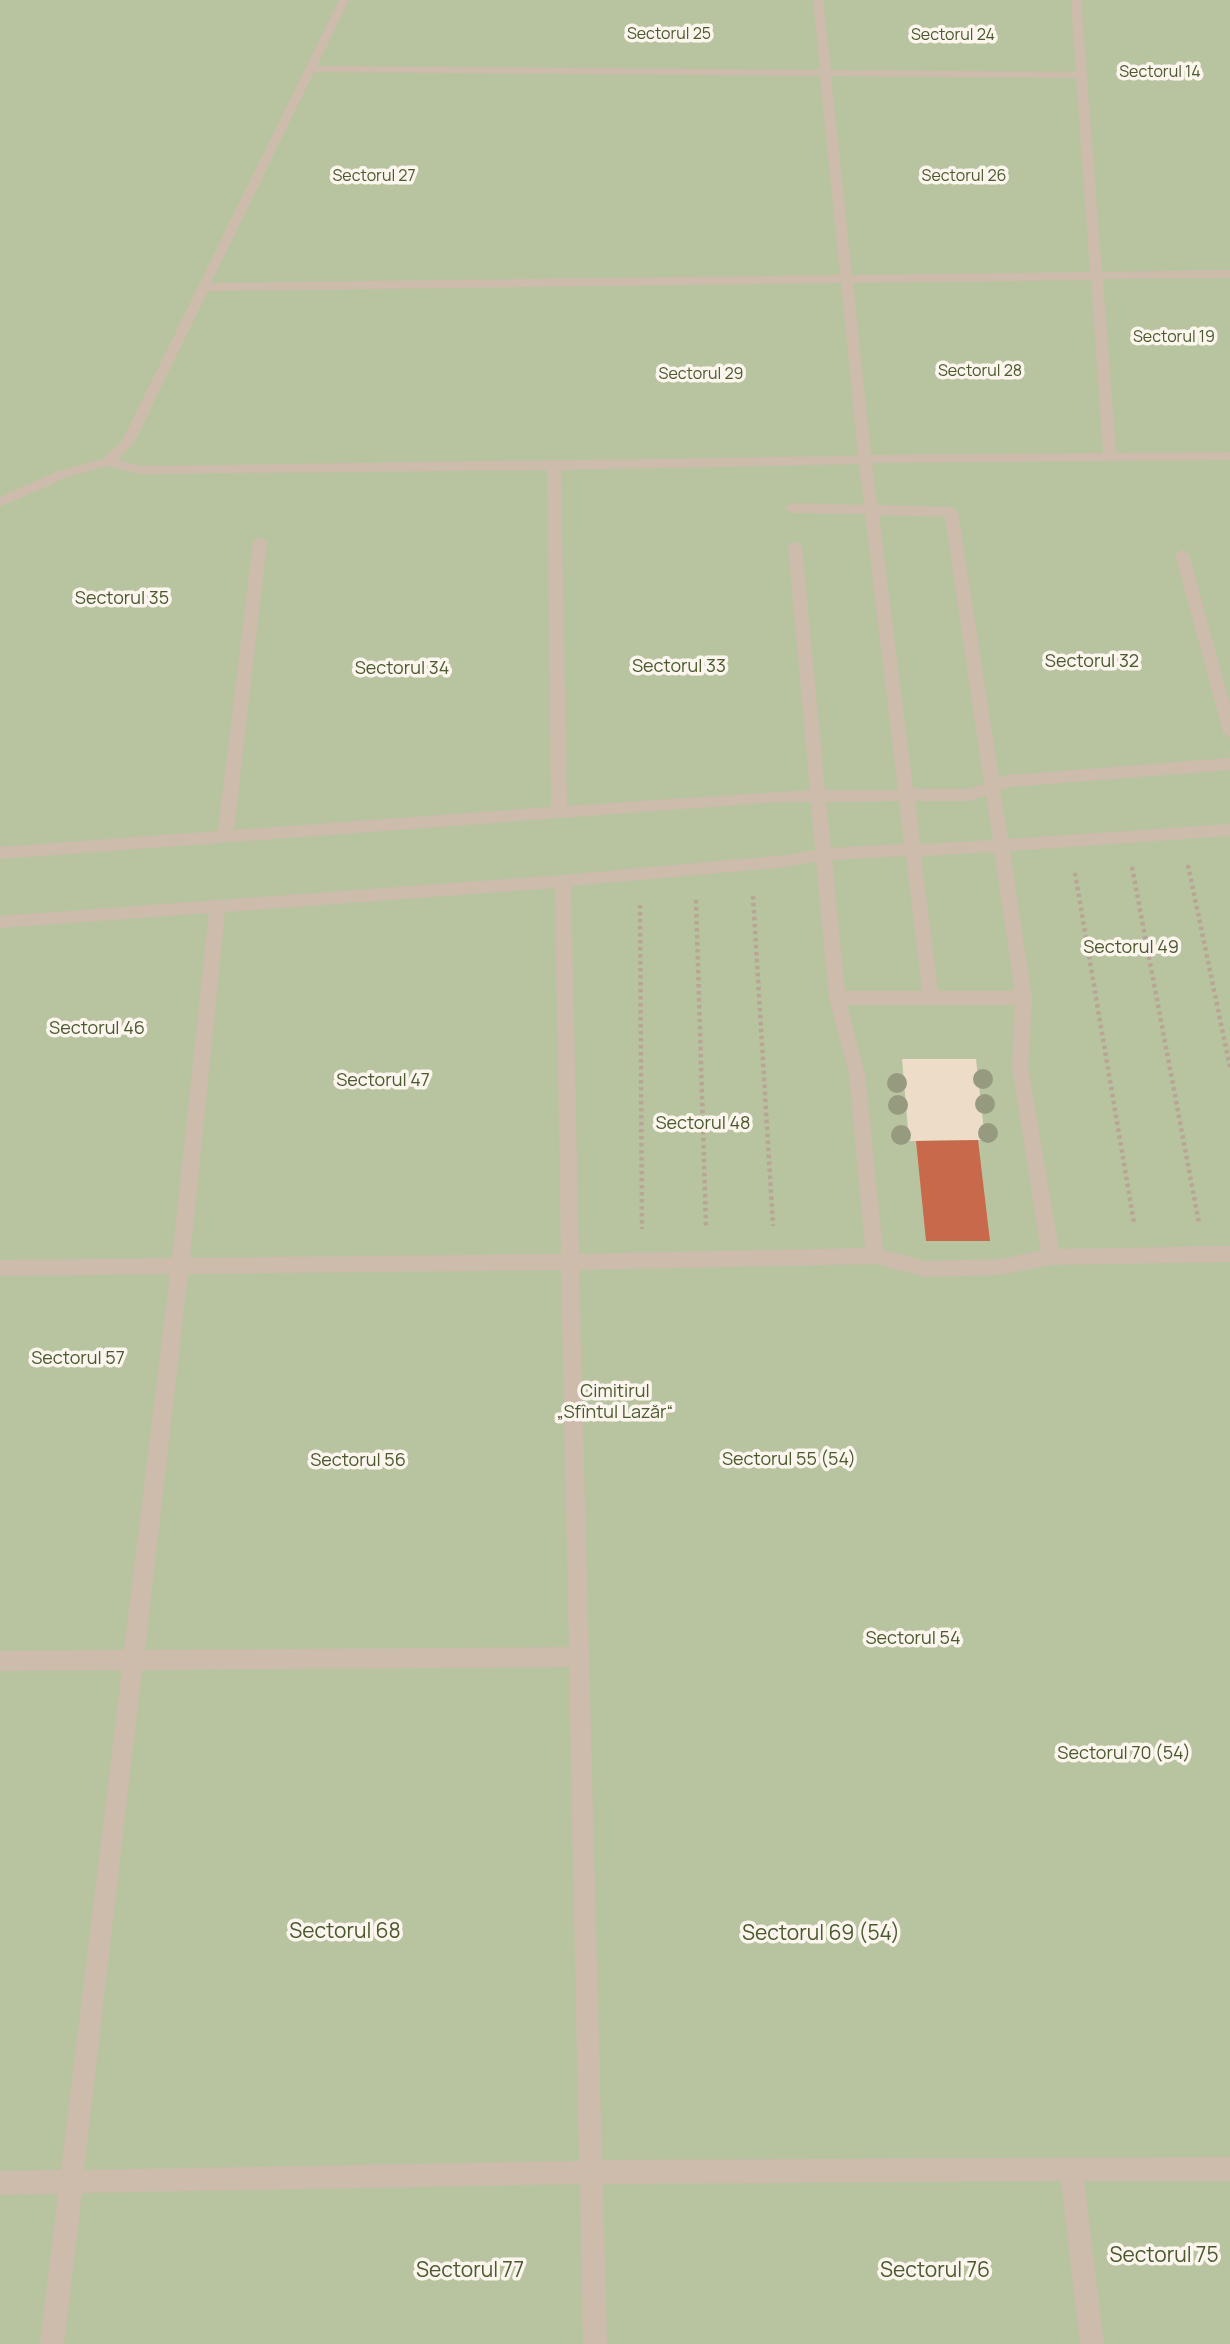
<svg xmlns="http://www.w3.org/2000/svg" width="1230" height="2344" viewBox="0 0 1230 2344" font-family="Manrope,sans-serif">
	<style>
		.green { fill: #b8c4a0 }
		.plaza { fill: #ecdcc8 }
		.building { fill: #c8694b }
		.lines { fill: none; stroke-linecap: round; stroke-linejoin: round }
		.path { stroke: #b9a596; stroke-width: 4.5; stroke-dasharray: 3.5 3.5; stroke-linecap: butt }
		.service { fill: #cdbbac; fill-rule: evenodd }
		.tree { fill: #969b7f }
		.labels { text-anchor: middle; stroke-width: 7; stroke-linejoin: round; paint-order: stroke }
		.far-park-label { font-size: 16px; fill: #4a5a2e; stroke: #fbf5ee }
		.park-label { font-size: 18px; fill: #4a5a2e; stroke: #fbf5ee }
		.near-park-label { font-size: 21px; fill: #4a5a2e; stroke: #fbf5ee }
	</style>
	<rect width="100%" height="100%" fill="#f4ebe1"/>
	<path class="green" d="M 0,0 L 1230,0 L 1230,2344 L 0,2344 Z"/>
	<path class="plaza" d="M 902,1059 L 976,1059 L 985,1140 L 909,1141 Z"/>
	<path class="building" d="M 978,1140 L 990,1241 L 926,1241 L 916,1141 Z"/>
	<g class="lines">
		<path class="path" d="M 1188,865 L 1230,1067
			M 1132,867 L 1199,1223
			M 1075,873 L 1134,1223
			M 753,896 L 773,1226
			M 696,900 L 706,1227
			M 640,905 L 642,1229"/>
		<path class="service" d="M 339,0 L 349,0 L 317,66 L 820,70 L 813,0 L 823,0 L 831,70 L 1076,72 L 1071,0 L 1081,0 L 1102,272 L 1230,270 L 1230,278 L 1103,279 L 1116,453 L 1230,452 L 1230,460 L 872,463 L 877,505 L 951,507 L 958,512 L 999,778 L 1008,775 L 1230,758 L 1230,770 L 1009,787 L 1000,790 L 1008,839 L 1230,824 L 1230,836 L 1010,851 L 1032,998 L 1028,1067 L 1059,1249 L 1230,1246 L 1230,1262 L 1051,1265 L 1001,1275 L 926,1277 L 875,1264 L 579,1270 L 602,2160 L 1230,2157 L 1230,2181 L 1084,2181 L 1104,2344 L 1080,2344 L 1061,2181 L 603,2184 L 607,2344 L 583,2344 L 580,2184 L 82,2193 L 64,2344 L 40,2344 L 58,2194 L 0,2195 L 0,2171 L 61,2170 L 122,1670 L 0,1671 L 0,1651 L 124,1650 L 170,1274 L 0,1276 L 0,1260 L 172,1258 L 209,913 L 0,928 L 0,916 L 563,875 L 786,855 L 815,850 L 811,802 L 778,802 L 0,859 L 0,847 L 218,831 L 253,542 L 260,537 L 267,542 L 234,830 L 551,807 L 547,470 L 141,474 L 107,466 L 68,477 L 0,507 L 0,497 L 58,471 L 102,459 L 122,441 ZM 314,72 L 820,76 L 840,275 L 211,283 ZM 831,76 L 1076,78 L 1090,272 L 852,275 ZM 1091,280 L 1103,453 L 871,455 L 853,283 ZM 841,283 L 858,456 L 141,466 L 117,460 L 134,443 L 208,291 ZM 859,464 L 864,505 L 791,503 L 784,508 L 791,513 L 865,514 L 898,790 L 825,790 L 802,546 L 795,541 L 788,546 L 810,790 L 567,806 L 561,470 ZM 879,515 L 945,517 L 984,784 L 969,789 L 913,789 ZM 986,795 L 993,840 L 920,844 L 915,801 L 970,801 ZM 899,801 L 904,844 L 831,848 L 826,802 ZM 994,852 L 1015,991 L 938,991 L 921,856 ZM 906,856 L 922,991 L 845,991 L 832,860 ZM 816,861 L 829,998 L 849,1074 L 865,1248 L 579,1254 L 571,886 L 786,867 ZM 555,888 L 561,1254 L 190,1258 L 225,912 ZM 847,1005 L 1015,1005 L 1012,1067 L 1041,1251 L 1001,1259 L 926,1261 L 883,1250 L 865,1074 ZM 561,1270 L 569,1647 L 145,1650 L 188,1274 ZM 569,1667 L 579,2161 L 84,2170 L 142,1670 Z
			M 1182,549 L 1189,554 L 1230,705 L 1230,738 L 1223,732 L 1175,554 Z"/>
	</g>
	<g class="tree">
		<circle cx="983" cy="1079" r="10"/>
		<circle cx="897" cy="1083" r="10"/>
		<circle cx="985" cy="1104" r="10"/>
		<circle cx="898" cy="1105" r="10"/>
		<circle cx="988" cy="1133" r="10"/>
		<circle cx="901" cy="1135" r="10"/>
	</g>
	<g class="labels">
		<g class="far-park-label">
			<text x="669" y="39">Sectorul 25</text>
			<text x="953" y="40">Sectorul 24</text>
			<text x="1160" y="77">Sectorul 14</text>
			<text x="374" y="181">Sectorul 27</text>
			<text x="964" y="181">Sectorul 26</text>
			<text x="1174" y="342">Sectorul 19</text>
			<text x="980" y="376">Sectorul 28</text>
			<text x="701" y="379">Sectorul 29</text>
		</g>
		<g class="park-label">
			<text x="122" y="604">Sectorul 35</text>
			<text x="1092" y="667">Sectorul 32</text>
			<text x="679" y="672">Sectorul 33</text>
			<text x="402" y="674">Sectorul 34</text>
			<text x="1131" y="953">Sectorul 49</text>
			<text x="97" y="1034">Sectorul 46</text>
			<text x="383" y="1086">Sectorul 47</text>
			<text x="703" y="1129">Sectorul 48</text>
			<text x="78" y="1364">Sectorul 57</text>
			<text x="615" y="1397">Cimitirul<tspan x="615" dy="21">„Sfîntul Lazăr“</tspan></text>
			<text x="789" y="1465">Sectorul 55 (54)</text>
			<text x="358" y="1466">Sectorul 56</text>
			<text x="913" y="1644">Sectorul 54</text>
			<text x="1124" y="1759">Sectorul 70 (54)</text>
		</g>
		<g class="near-park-label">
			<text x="345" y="1938">Sectorul 68</text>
			<text x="821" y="1940">Sectorul 69 (54)</text>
			<text x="1164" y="2262">Sectorul 75</text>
			<text x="470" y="2277">Sectorul 77</text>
			<text x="935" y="2277">Sectorul 76</text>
		</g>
	</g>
</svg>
